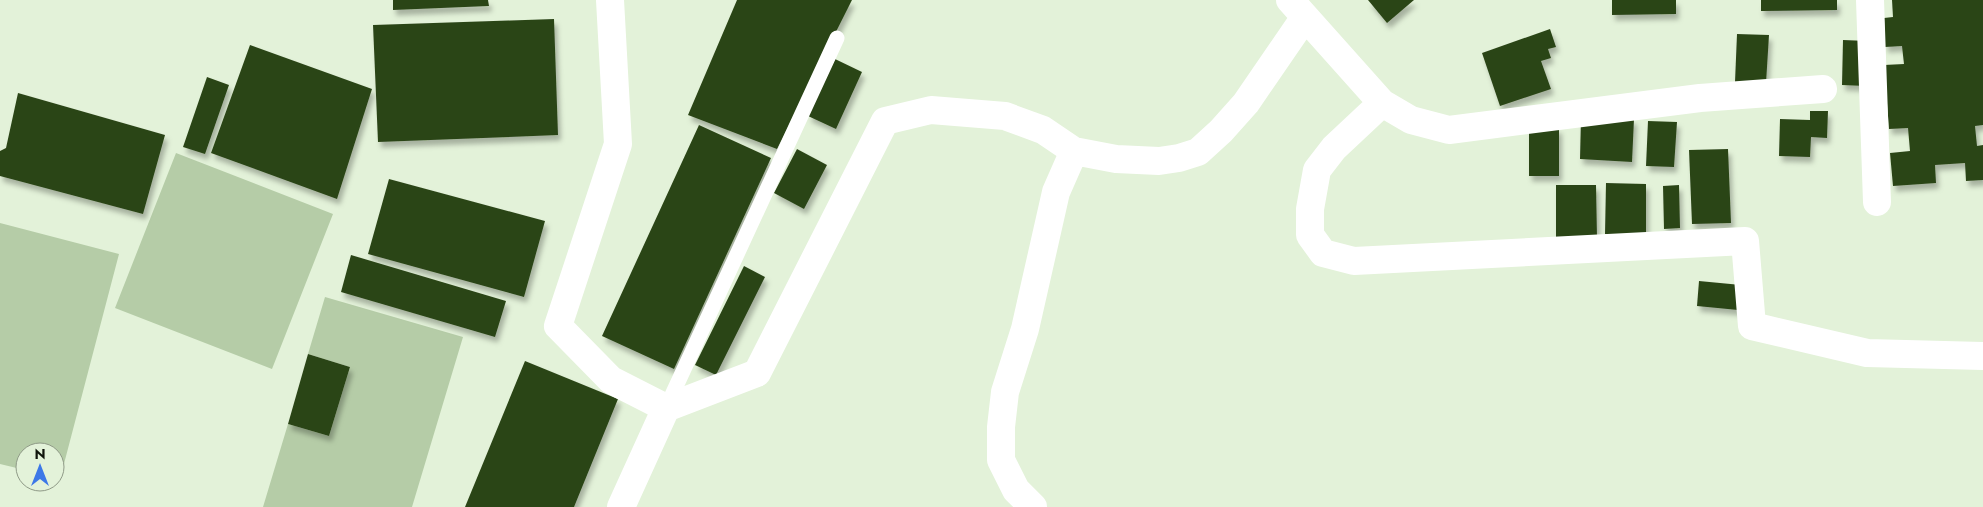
<svg xmlns="http://www.w3.org/2000/svg" width="1983" height="507" viewBox="0 0 1983 507" font-family="Jost,sans-serif">
	<style>
		.green { fill: #b5cca7 }
		.building { fill: #2c4519; filter: url(#shadow) }
		.lines { fill: none; stroke-linecap: round; stroke-linejoin: round }
		.lane { stroke: #fff; stroke-width: 15 }
		.street { stroke: #fff; stroke-width: 28 }
	</style>
	<defs>
		<filter id="shadow"><feDropShadow dx="3" dy="5.5" stdDeviation="2.5" flood-color="#0004"/></filter>
	</defs>
	<rect width="100%" height="100%" fill="#e3f2d9"/>
	<path class="green" d="M 176,153 L 333,214 L 272,369 L 115,308 Z
		M 0,223 L 119,254 L 60,479 L 55,478 L 55,452 L 25,452 L 25,470 L 0,464 Z
		M 325,297 L 463,337 L 412,507 L 263,507 L 288,424 L 329,436 L 350,367 L 308,354 Z"/>
	<path class="building" d="M 393,0 L 488,0 L 489,6 L 393,10 Z
		M 737,0 L 852,0 L 777,149 L 688,115 Z
		M 1368,0 L 1414,0 L 1387,23 Z
		M 1612,0 L 1676,0 L 1676,14 L 1612,15 Z
		M 1761,0 L 1837,0 L 1837,10 L 1761,11 Z
		M 1892,0 L 1983,0 L 1983,125 L 1975,126 L 1977,146 L 1983,145 L 1983,180 L 1966,181 L 1965,163 L 1935,165 L 1936,183 L 1893,186 L 1890,153 L 1910,151 L 1908,128 L 1889,129 L 1884,65 L 1904,64 L 1902,46 L 1885,47 L 1884,18 L 1893,17 Z
		M 554,19 L 558,135 L 378,142 L 373,25 Z
		M 1550,29 L 1556,47 L 1548,49 L 1551,58 L 1541,61 L 1551,89 L 1500,106 L 1482,53 Z
		M 1737,34 L 1769,35 L 1766,83 L 1735,82 Z
		M 1843,40 L 1868,41 L 1866,86 L 1842,85 Z
		M 250,45 L 372,89 L 337,199 L 211,153 Z
		M 835,59 L 862,72 L 836,129 L 808,116 Z
		M 207,77 L 229,85 L 205,154 L 183,147 Z
		M 18,93 L 165,135 L 143,214 L 0,176 L 0,151 L 6,148 Z
		M 1810,111 L 1828,111 L 1827,138 L 1811,137 L 1810,157 L 1779,156 L 1780,119 L 1810,120 Z
		M 1581,117 L 1634,119 L 1632,162 L 1580,159 Z
		M 1648,121 L 1677,122 L 1674,167 L 1646,166 Z
		M 699,125 L 771,158 L 674,369 L 602,336 Z
		M 1529,128 L 1559,128 L 1559,176 L 1529,176 Z
		M 797,149 L 827,165 L 804,209 L 774,193 Z
		M 1728,149 L 1731,223 L 1692,224 L 1689,150 Z
		M 389,179 L 545,221 L 524,297 L 368,254 Z
		M 1606,183 L 1646,184 L 1646,235 L 1605,234 Z
		M 1556,185 L 1596,185 L 1597,238 L 1556,238 Z
		M 1679,185 L 1680,228 L 1664,229 L 1663,186 Z
		M 351,255 L 506,301 L 495,337 L 341,292 Z
		M 744,266 L 765,277 L 716,375 L 695,365 Z
		M 1699,281 L 1741,285 L 1738,310 L 1697,306 Z
		M 308,354 L 350,367 L 329,436 L 288,424 Z
		M 525,361 L 618,399 L 574,507 L 465,507 Z"/>
	<g class="lines">
		<path class="lane" d="M 666,408 L 837,38"/>
		<path class="street" d="M 610,0 L 618,144 L 558,326 L 611,380 L 666,408 L 757,373 L 885,121 L 931,110 L 1005,116 L 1043,130 L 1074,151 L 1116,159 L 1159,161 L 1179,158 L 1198,152 L 1221,131 L 1246,103 L 1305,17
			M 1290,0 L 1382,103 L 1411,120 L 1449,130 L 1700,98 L 1823,89
			M 1870,0 L 1877,202
			M 1382,103 L 1334,148 L 1317,170 L 1310,209 L 1310,235 L 1323,253 L 1354,261 L 1745,241 L 1752,326 L 1867,353 L 1983,356
			M 621,507 L 666,408
			M 1033,507 L 1016,490 L 1001,460 L 1001,427 L 1005,392 L 1025,329 L 1056,192 L 1074,151"/>
	</g>
	<g transform="translate(40 467)"><circle r="24" fill="#e3f2d9" stroke="#8f9a87"/>
	<path d="M0-4L9 19L0 12L-9 19Z" fill="#3d78e7"/>
	<text y="-8" font-size="14" font-weight="bold" text-anchor="middle" fill="#10150c">N</text>
	</g>
</svg>
